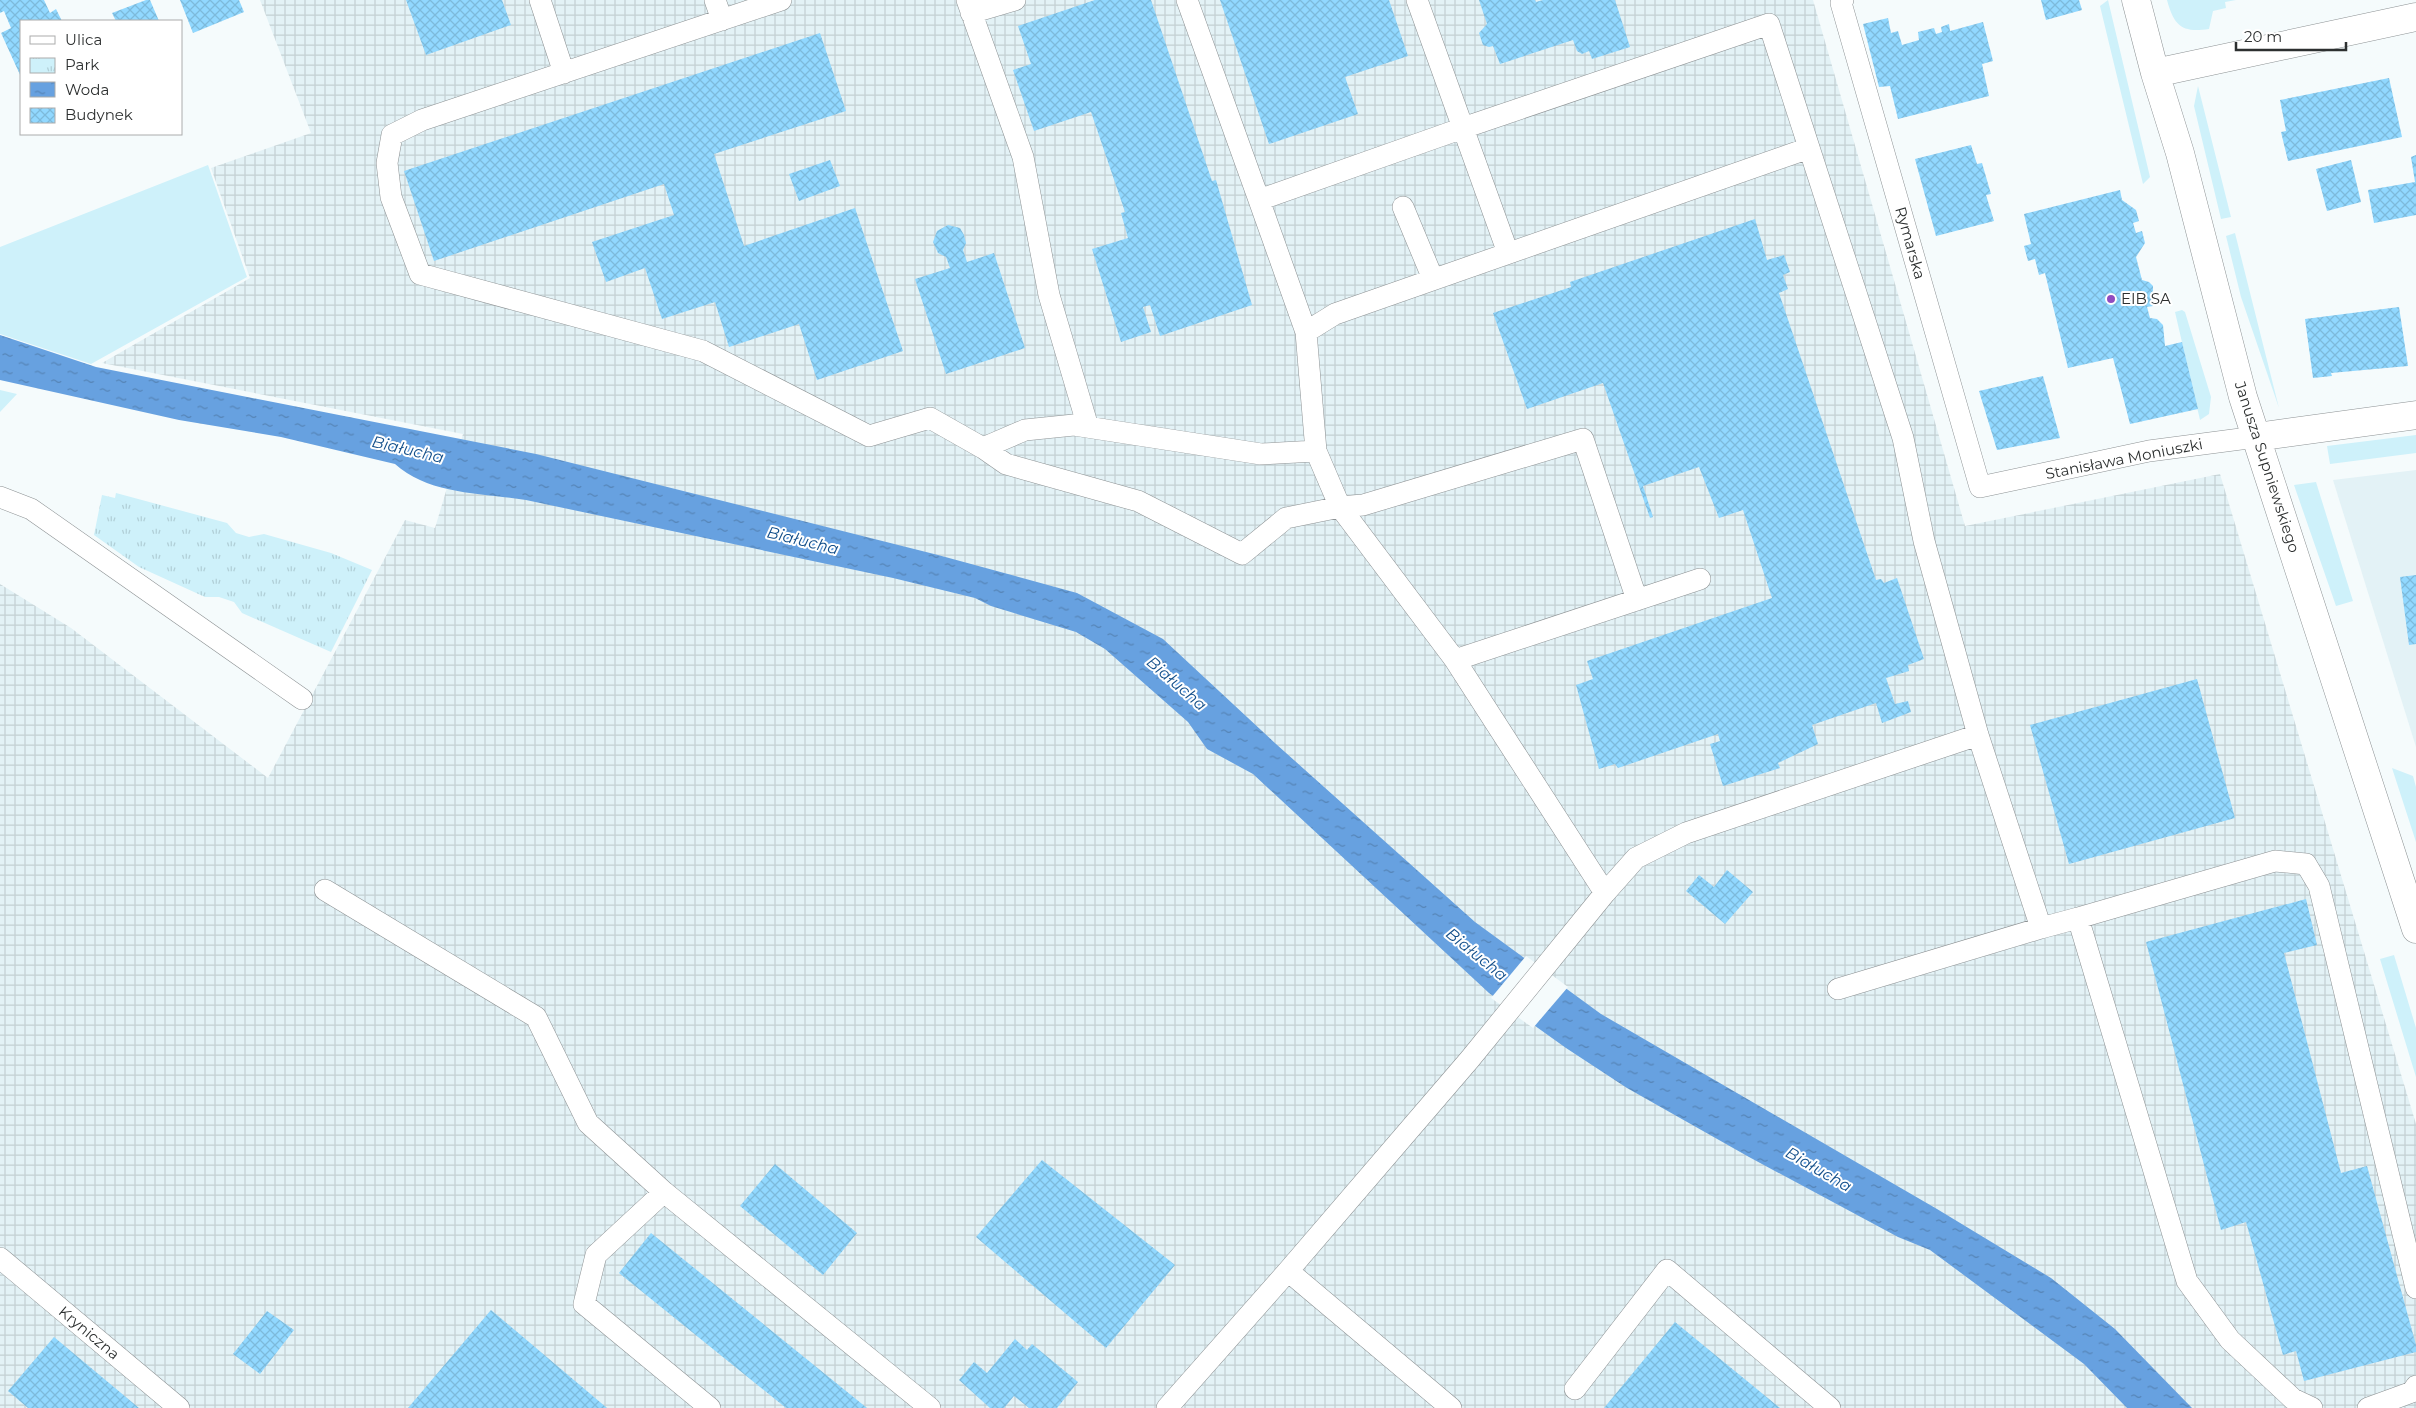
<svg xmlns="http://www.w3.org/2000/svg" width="2416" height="1408" viewBox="0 0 2416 1408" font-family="Montserrat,sans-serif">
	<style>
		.built { fill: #e3f2f6 }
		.industrial { fill: url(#industrial-grid) }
		.green { fill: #cef1fa }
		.park { fill: url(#park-tufts) }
		.water { fill: url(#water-ripples) }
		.pier { fill: #f5fbfc }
		.building { fill: url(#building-cross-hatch) }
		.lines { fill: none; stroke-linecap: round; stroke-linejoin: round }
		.lane-casing { stroke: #8d9294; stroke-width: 22 }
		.street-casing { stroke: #8d9294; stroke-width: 29 }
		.lane { stroke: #fff; stroke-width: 21 }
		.street { stroke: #fff; stroke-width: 28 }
		.poi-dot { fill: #904cc0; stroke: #fff; stroke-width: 2 }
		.labels { text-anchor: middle; stroke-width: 4; stroke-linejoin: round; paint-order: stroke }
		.street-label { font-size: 15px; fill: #2d3030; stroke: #fff }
		.poi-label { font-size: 15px; fill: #2d3030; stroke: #fff; text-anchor: start }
		.water-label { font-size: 16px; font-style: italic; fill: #134f8a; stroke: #fff }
	</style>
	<defs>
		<pattern id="industrial-grid" width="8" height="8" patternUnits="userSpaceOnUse" patternTransform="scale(1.25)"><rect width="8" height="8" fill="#e3f2f6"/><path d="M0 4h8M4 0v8" fill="none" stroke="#c3d0d3"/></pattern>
		<pattern id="park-tufts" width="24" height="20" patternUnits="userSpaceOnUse" patternTransform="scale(1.25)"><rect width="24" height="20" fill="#cef1fa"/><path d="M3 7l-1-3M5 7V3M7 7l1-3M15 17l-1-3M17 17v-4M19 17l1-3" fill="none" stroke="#b1cfd7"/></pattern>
		<pattern id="water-ripples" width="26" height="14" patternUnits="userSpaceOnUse" patternTransform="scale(1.25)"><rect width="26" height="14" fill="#67a1e0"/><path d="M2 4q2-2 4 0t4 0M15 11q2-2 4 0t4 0" fill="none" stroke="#5584b6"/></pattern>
		<pattern id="building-cross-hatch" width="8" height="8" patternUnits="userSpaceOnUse" patternTransform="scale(1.25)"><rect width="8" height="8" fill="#91d8ff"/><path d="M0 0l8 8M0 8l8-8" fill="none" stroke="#7dbadb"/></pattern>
	</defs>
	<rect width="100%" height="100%" fill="#f5fbfc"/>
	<path class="built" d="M 2416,470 L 2416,747 L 2333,480 Z"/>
	<path class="industrial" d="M 260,0 L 1813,0 L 1965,526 L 2220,474 L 2416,1124 L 2416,1408 L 0,1408 L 0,584 L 71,628 L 268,778 L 405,520 L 435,528 L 463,434 L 102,363 L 250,278 L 211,168 L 311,133 Z"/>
	<path class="green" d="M 2108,0 L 2150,177 L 2143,184 L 2100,6 Z
		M 2167,0 L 2236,0 L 2225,2 L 2226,8 L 2213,11 L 2209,29 C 2182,33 2174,26 2167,0 Z
		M 2198,86 L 2231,217 L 2221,219 L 2194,106 Z
		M 208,165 L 247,277 L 91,364 L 0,334 L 0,247 Z
		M 2235,233 L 2239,249 L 2279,408 L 2241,297 L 2226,236 Z
		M 2182,310 L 2185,312 L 2211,397 L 2209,414 L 2200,420 L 2175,312 Z
		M 0,390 L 17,394 L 0,412 Z
		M 2416,435 L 2416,453 L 2330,464 L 2327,446 Z
		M 2316,482 L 2353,601 L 2336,606 L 2294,485 Z
		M 2392,768 L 2413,776 L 2416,787 L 2416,842 Z
		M 2394,955 L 2416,1028 L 2416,1077 L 2380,959 Z"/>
	<path class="park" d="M 116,493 L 227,523 L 236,533 L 249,537 L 264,534 L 331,553 L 372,570 L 331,652 L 242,613 L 234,602 L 219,597 L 205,597 L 139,567 L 94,535 L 102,495 L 115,498 Z"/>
	<path class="water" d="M 0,335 L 96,367 L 536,454 L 938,555 L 1077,593 L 1163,639 L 1276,744 L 1475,922 L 1601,1014 L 1937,1209 L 2051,1278 L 2115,1329 L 2192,1408 L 2127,1408 L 2084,1364 L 1930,1250 L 1898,1237 L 1749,1157 L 1627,1088 L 1566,1048 L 1489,993 L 1253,774 L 1207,749 L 1188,722 L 1105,649 L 1076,632 L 991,606 L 975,598 L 893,578 L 526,500 C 483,493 429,495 395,464 L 281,437 L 179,420 L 0,380 Z"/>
	<path class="pier" d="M 1526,956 L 1568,987 L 1533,1028 L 1491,998 Z"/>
	<path class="building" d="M 0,0 L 44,0 L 50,13 L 56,9 L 62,21 L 21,21 L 21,77 L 1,33 L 11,28 L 4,11 L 0,13 Z
		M 146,0 L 150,0 L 159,21 L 116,21 L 112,13 Z
		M 180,0 L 239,0 L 244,12 L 193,33 Z
		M 406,0 L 502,0 L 511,25 L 426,55 Z
		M 1095,0 L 1151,0 L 1212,181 L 1216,180 L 1252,305 L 1160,336 L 1150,305 L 1143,307 L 1151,332 L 1121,342 L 1092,249 L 1128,238 L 1121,213 L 1125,212 L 1091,112 L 1034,131 L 1013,70 L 1031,64 L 1018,26 Z
		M 1220,0 L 1389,0 L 1408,56 L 1345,77 L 1358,114 L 1269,144 Z
		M 1479,0 L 1535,0 L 1536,2 L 1543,0 L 1615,0 L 1630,47 L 1592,59 L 1589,51 L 1582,54 L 1577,51 L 1573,40 L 1500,64 L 1493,46 L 1489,47 L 1483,45 L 1479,33 L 1487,24 Z
		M 2041,0 L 2079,0 L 2082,10 L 2046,20 Z
		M 1888,18 L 1891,33 L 1898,31 L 1902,45 L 1919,40 L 1918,32 L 1934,28 L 1936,34 L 1942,32 L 1941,27 L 1949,24 L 1950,31 L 1983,22 L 1993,61 L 1982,64 L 1989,96 L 1898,119 L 1890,86 L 1879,87 L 1863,24 Z
		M 820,33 L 846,111 L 714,154 L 744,246 L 855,208 L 903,351 L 817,380 L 799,324 L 729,347 L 715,302 L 662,319 L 645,268 L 606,282 L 592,242 L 674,215 L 664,184 L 434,261 L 404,171 Z
		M 2389,78 L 2402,137 L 2288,161 L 2281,132 L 2286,131 L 2280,100 Z
		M 1971,145 L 1977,164 L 1982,163 L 1991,194 L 1986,195 L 1994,221 L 1936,236 L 1915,159 Z
		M 2416,155 L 2416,215 L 2374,223 L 2368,190 L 2415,182 L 2411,157 Z
		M 830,160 L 840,186 L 799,201 L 789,174 Z
		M 2351,160 L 2361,202 L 2327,211 L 2316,169 Z
		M 2120,190 L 2122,200 L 2136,210 L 2139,221 L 2133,223 L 2136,233 L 2142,231 L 2145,243 L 2136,257 L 2142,280 L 2149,282 L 2153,286 L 2153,306 L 2147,307 L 2150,318 L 2157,319 L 2163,325 L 2165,346 L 2182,342 L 2198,409 L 2130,424 L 2113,358 L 2068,368 L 2045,273 L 2039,275 L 2035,259 L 2028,261 L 2024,246 L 2031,244 L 2024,214 Z
		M 1755,219 L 1767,260 L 1784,255 L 1790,272 L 1783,275 L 1788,289 L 1779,293 L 1876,580 L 1881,579 L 1884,583 L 1897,578 L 1924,659 L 1908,665 L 1909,671 L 1886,678 L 1895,704 L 1908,701 L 1911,712 L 1882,723 L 1876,703 L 1812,725 L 1818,744 L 1778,763 L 1780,768 L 1723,786 L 1710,744 L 1720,741 L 1718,734 L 1618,768 L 1615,764 L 1599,769 L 1576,685 L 1593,679 L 1587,661 L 1772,598 L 1743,510 L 1719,518 L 1699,467 L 1643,486 L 1653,517 L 1650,518 L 1603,383 L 1527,409 L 1493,313 L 1571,287 L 1570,282 Z
		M 948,225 L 960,228 L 964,235 L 966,243 L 963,250 L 967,262 L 994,253 L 1025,348 L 946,374 L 915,279 L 950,268 L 946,257 L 938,253 L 933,242 L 937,231 Z
		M 2399,307 L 2408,366 L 2331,373 L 2332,376 L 2313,378 L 2305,319 Z
		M 2043,376 L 2060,438 L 1997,450 L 1979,391 Z
		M 2416,575 L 2416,644 L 2409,645 L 2400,577 Z
		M 2197,679 L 2235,818 L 2069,864 L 2030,725 Z
		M 1727,870 L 1753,892 L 1725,924 L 1686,891 L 1699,875 L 1714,887 Z
		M 2306,899 L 2317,945 L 2284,953 L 2341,1173 L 2367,1166 L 2416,1345 L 2416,1352 L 2304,1381 L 2296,1351 L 2283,1355 L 2246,1222 L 2221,1230 L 2146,942 Z
		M 1042,1160 L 1175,1265 L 1106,1348 L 976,1237 Z
		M 775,1164 L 857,1233 L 823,1275 L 740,1206 Z
		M 651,1233 L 867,1408 L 786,1408 L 619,1273 Z
		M 491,1310 L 607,1408 L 408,1408 Z
		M 267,1311 L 294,1330 L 260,1374 L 233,1354 Z
		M 1675,1322 L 1780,1408 L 1604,1408 Z
		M 54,1337 L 139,1408 L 28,1408 L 8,1391 Z
		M 1015,1339 L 1027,1350 L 1032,1344 L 1078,1382 L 1057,1408 L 1029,1408 L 1014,1396 L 1004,1408 L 990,1408 L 959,1380 L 974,1362 L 987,1373 Z"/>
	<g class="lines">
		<g class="lane-casing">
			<path id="lane" d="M 540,0 L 564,73
				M 715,0 L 722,20
				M 781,0 L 422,120 L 392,135 L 387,163 L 391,197 L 420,274 L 703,351 L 869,436 L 930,418 L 983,448
				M 967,0 L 1023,157 L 1049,295 L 1088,427
				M 1187,0 L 1259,200
				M 1843,0 L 1841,3 L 1980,487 L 2149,451 L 2256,437
				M 971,13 L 1015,0
				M 1403,207 L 1433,279
				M 1508,253 L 1463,128 L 1769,24 L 1903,438 L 1924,541 L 1978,735 L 2041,928 L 2078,918
				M 1306,332 L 1259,200 L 1463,128 L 1417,0
				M 1316,451 L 1261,454 L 1074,425 L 1025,430 L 983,448 L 1006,464 L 1138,501 L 1242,554 L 1286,518 L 1340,507 L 1363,505 L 1583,439 L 1637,600
				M 0,497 L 31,509 L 302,699
				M 1455,660 L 1700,579
				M 325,890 L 536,1017 L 588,1123 L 664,1192
				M 1605,893 L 1455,660 L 1340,507 L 1316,451 L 1306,332 L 1335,314 L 1809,148
				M 1838,989 L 2041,928
				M 0,1258 L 179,1408
				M 1288,1271 L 1451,1408
				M 1575,1389 L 1667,1270 L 1830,1408
				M 710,1408 L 584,1304 L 596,1255 L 664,1192 L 930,1408
				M 1167,1408 L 1288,1271 L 1470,1059 L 1605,893 L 1636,858 L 1686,833 L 1978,735
				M 2312,1408 L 2293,1399 L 2230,1340 L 2187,1281 L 2078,918 L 2275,861 L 2306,864 L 2319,886 L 2416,1288
				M 2368,1408 L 2412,1392 L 2416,1386"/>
		</g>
		<g class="street-casing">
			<path id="street" d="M 2136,0 L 2155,73 L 2180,153 L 2243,397 L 2416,929
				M 2155,73 L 2416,17
				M 2256,437 L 2416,415"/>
		</g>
		<use href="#lane" class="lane"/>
		<use href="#street" class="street"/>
	</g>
	<circle class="poi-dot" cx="2111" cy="299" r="5"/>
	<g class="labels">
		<g class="street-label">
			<text transform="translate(1910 243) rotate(74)" y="5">Rymarska</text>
			<text transform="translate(2124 459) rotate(-11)" y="5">Stanisława Moniuszki</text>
			<text transform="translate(2267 467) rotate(72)" y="5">Janusza Supniewskiego</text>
			<text transform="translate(89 1333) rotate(40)" y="5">Kryniczna</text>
		</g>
		<g class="poi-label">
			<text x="2121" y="304">EIB SA</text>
		</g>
		<g class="water-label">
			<text transform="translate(408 449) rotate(13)" y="6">Białucha</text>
			<text transform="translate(803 540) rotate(14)" y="6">Białucha</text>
			<text transform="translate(1177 683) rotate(41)" y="6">Białucha</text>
			<text transform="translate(1477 954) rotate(39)" y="6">Białucha</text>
			<text transform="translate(1819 1169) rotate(30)" y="6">Białucha</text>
		</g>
	</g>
	<rect x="20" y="20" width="162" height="115" fill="#ffffff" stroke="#abacac"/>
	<rect x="30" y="36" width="25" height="8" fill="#ffffff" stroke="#abacac"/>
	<text x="65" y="45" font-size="15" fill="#2d3030">Ulica</text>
	<rect x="30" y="58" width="25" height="15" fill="url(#park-tufts)" stroke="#abacac"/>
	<text x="65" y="70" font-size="15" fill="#2d3030">Park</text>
	<rect x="30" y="82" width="25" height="15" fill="url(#water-ripples)" stroke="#abacac"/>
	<text x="65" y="95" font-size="15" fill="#2d3030">Woda</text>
	<rect x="30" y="108" width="25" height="15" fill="url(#building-cross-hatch)" stroke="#abacac"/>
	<text x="65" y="120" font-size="15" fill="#2d3030">Budynek</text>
	<path d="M2236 42v8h110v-8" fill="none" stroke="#2d3030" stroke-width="2.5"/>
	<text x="2244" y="42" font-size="15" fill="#2d3030" stroke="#ffffff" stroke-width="4" paint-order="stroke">20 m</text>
</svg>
